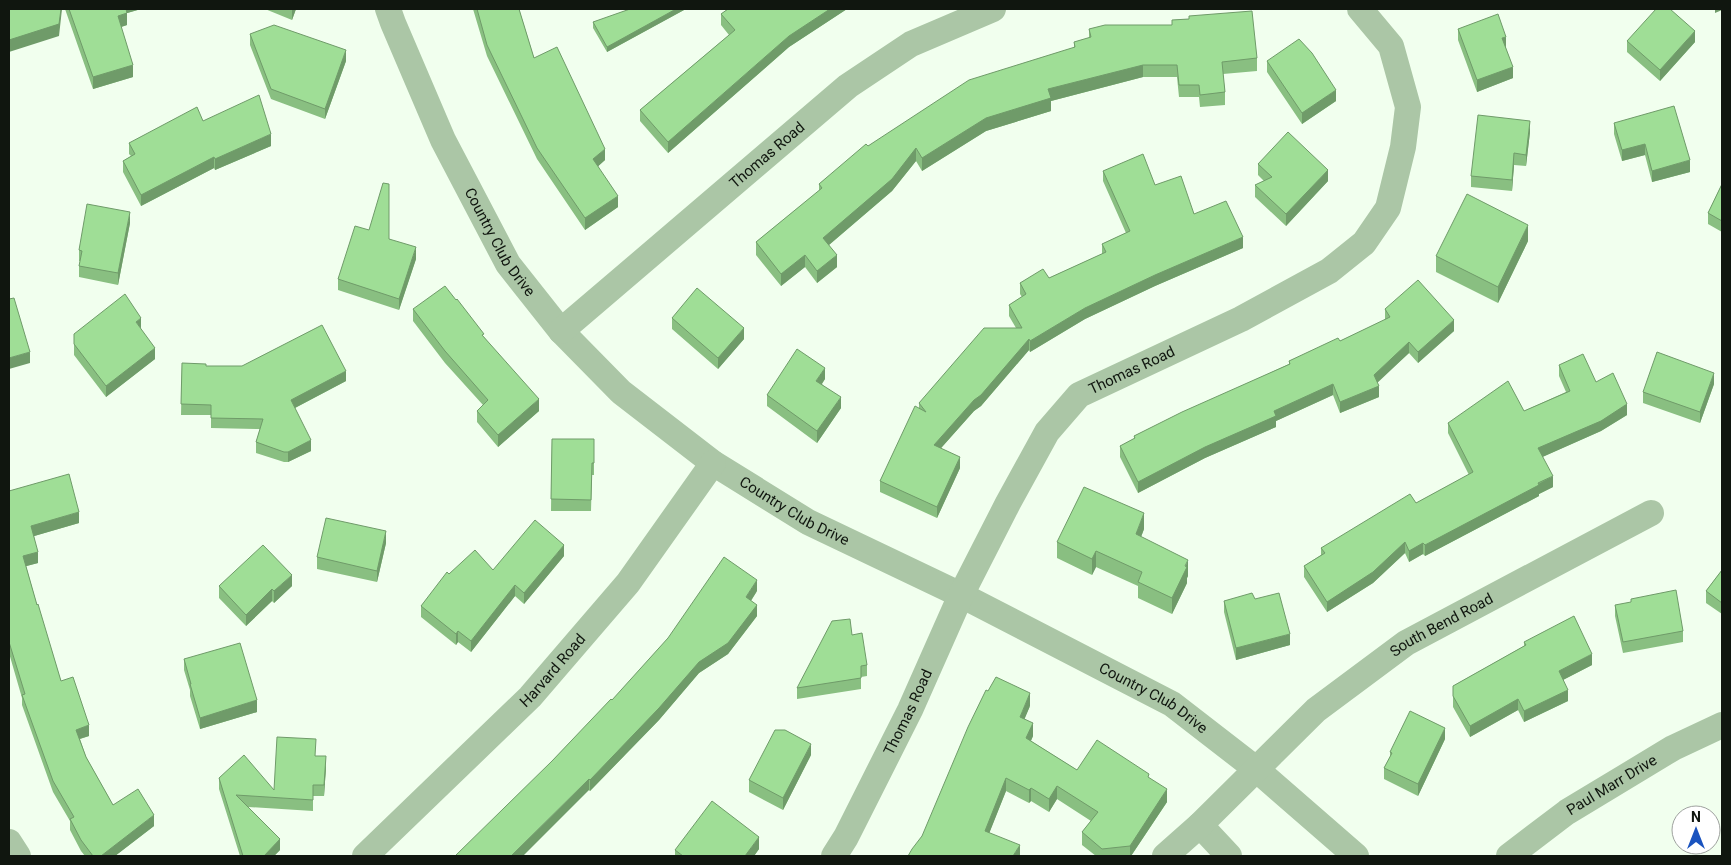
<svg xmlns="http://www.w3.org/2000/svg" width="1731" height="865" viewBox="0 0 1731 865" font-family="Roboto,sans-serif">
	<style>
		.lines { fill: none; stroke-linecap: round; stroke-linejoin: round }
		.street { stroke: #abc6a6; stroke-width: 26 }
		.wall { fill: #89bf81 }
		.shaded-wall { fill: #6f9b69 }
		.building { fill: #9fde96; stroke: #6f9b69 }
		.labels { text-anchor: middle; stroke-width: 5; stroke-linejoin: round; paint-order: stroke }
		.street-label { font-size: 15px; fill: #10160f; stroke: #fff }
	</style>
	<rect width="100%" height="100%" fill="#f1ffee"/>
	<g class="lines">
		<g class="street">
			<path id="s1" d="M 388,9 L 393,23 L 443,140 L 508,264 L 561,331 L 621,392 L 713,463 L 808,522 L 961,595 L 1172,704 L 1256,769 L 1356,856"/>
			<path id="s2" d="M 561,331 L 848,86 L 911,44 L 993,9"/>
			<path d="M 1200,825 L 1229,856"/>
			<path d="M 9,842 L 18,856"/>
			<path id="s3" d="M 365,856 L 530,697 L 628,583 L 713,463"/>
			<path id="s4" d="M 834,856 L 846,837 L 910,710 L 961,595 L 1008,503 L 1047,432 L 1079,395 L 1241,319 L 1329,271 L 1364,243 L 1388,208 L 1403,147 L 1408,107 L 1391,46 L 1360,9"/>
			<path id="s5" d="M 1165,856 L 1200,825 L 1316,710 L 1406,643 L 1651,513"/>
			<path id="s6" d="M 1509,856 L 1567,812 L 1673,748 L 1722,725"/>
		</g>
	</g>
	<path class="wall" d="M 65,9 L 141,9 L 127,13 L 127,25 L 121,27 L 133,77 L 93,89 Z
		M 265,9 L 296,9 L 292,20 Z
		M 473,9 L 519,9 L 534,58 L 605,160 L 598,166 L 618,207 L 585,230 L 537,159 L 487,56 Z
		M 684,9 L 684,10 L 607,52 L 593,28 L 593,22 Z
		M 728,9 L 847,9 L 789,47 L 668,153 L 640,121 L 640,110 L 729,35 L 721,25 L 721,14 Z
		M 1189,19 L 1257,58 L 1257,71 L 1223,74 L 1225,92 L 1225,105 L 1200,107 L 1199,97 L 1179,97 L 1177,77 L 1143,77 L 1051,101 L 1051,111 L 986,131 L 922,171 L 916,161 L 892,191 L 829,245 L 837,267 L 817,283 L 805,267 L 781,286 L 756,255 L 756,242 L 819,191 L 819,184 L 868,146 L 1074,48 L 1074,42 L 1089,38 L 1089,29 L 1172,25 L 1172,20 Z
		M 1458,29 L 1506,48 L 1513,78 L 1477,92 L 1458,40 Z
		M 250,34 L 346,61 L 325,119 L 271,99 L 250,45 Z
		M 1627,41 L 1695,42 L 1660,81 L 1627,52 Z
		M 1267,61 L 1336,101 L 1302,124 L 1267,72 Z
		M 203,121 L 271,146 L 215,170 L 214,168 L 141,206 L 123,172 L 123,161 L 131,156 L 129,154 L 129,143 Z
		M 1614,123 L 1690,172 L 1652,182 L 1645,155 L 1622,161 L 1614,134 Z
		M 1530,132 L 1526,166 L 1514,165 L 1512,191 L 1471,187 L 1471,176 Z
		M 1258,164 L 1328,181 L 1286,226 L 1255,197 L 1255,185 L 1264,181 L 1258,175 Z
		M 1103,171 L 1155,185 L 1194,214 L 1243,248 L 1155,286 L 1085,319 L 1030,352 L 1029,350 L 981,406 L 974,411 L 941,448 L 960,468 L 937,518 L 880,492 L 880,481 L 919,408 L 919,403 L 1016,328 L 1009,316 L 1009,305 L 1022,297 L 1020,294 L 1020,283 L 1049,278 L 1102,254 L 1102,244 L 1126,233 L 1103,181 Z
		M 1722,184 L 1722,232 L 1708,224 L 1708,213 Z
		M 130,223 L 118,285 L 79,277 L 79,266 L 80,261 L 79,261 L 79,250 Z
		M 389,239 L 416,259 L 399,310 L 338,290 L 338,279 Z
		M 1528,241 L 1498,303 L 1436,272 L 1436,256 Z
		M 413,309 L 484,337 L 539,411 L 498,447 L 477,422 L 477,411 L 483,405 L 445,363 L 413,321 Z
		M 1385,309 L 1454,331 L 1418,363 L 1409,353 L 1377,382 L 1379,397 L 1340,413 L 1333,395 L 1276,421 L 1276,427 L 1205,458 L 1138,493 L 1120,457 L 1120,446 L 1134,439 L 1134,436 L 1289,364 L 1289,361 L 1340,341 L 1385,320 Z
		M 672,318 L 744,339 L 718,369 L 672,329 Z
		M 141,329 L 155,359 L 106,397 L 74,355 L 74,334 Z
		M 182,363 L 206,366 L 346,381 L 295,408 L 311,451 L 288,462 L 284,462 L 256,453 L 256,442 L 260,429 L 211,428 L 211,415 L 181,415 Z
		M 1559,365 L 1596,382 L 1627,415 L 1601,431 L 1542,457 L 1553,487 L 1539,494 L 1539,496 L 1425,556 L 1423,554 L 1409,562 L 1405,553 L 1373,583 L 1327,612 L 1304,577 L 1304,566 L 1321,555 L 1321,548 L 1416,503 L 1469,475 L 1448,433 L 1448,423 L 1524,411 L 1566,392 L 1559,376 Z
		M 825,379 L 822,384 L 841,408 L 817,443 L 767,406 L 767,395 Z
		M 1714,384 L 1700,423 L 1643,403 L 1643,392 Z
		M 552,439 L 594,439 L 594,475 L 592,475 L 591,511 L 551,511 Z
		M 9,491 L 79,523 L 34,536 L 38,563 L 26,566 L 37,605 L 61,681 L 89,736 L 80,739 L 86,757 L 113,805 L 154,826 L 115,856 L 85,856 L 81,851 L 70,830 L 70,821 L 53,792 L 22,705 L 22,698 L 9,653 Z
		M 1144,529 L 1141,537 L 1188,576 L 1187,578 L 1187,583 L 1172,614 L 1138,598 L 1138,586 L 1096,567 L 1092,575 L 1057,558 L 1057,542 Z
		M 386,543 L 377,582 L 317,569 L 317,557 Z
		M 564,556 L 524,604 L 515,596 L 471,652 L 458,642 L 456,645 L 421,617 L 421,606 L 449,574 L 493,570 Z
		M 1722,570 L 1722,614 L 1706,603 L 1706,591 Z
		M 219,586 L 292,586 L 274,603 L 272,601 L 246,626 L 219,598 Z
		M 757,591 L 751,601 L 757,616 L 728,654 L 699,673 L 659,720 L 590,791 L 552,761 L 612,700 Z
		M 1255,599 L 1290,645 L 1236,660 L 1224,612 L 1224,601 Z
		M 1615,605 L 1683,631 L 1683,642 L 1623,653 L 1615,616 Z
		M 852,635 L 867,665 L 867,676 L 861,677 L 861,689 L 797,699 L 797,688 Z
		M 1524,642 L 1592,665 L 1563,680 L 1568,701 L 1524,722 L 1518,710 L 1470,737 L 1453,707 L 1453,686 L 1524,646 Z
		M 184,659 L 257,712 L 200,729 L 190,696 L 190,690 L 184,670 Z
		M 1030,706 L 1024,719 L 1033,736 L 1031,741 L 1077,770 L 1149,778 L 1167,802 L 1131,856 L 1096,856 L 1082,845 L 1082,832 L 1091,821 L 1057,799 L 1049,812 L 1031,801 L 1029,803 L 1006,791 L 989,833 L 1020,856 L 922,836 Z
		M 1445,739 L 1418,796 L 1384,779 L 1384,768 L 1390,757 L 1390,752 Z
		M 811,755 L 783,810 L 749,792 L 749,780 Z
		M 316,756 L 326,767 L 324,796 L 313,796 L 313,811 L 248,807 L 280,850 L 274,856 L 240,856 L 219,789 L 219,778 L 274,790 Z
		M 759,849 L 754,856 L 675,856 L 675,850 Z"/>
	<path class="shaded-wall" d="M 61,9 L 62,9 L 59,36 L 9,52 L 9,40 Z
		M 124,9 L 141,9 L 124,14 Z
		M 292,9 L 296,9 L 292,20 Z
		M 676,9 L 684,9 L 684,10 L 607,52 L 607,47 Z
		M 830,9 L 847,9 L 789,47 L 668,153 L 668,142 L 789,36 Z
		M 1715,9 L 1722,9 L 1722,10 L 1715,13 Z
		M 127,13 L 127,25 L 118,28 L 118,16 Z
		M 1695,31 L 1695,42 L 1660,81 L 1660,70 Z
		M 1506,37 L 1506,48 L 1502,49 L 1502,38 Z
		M 346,50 L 346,61 L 325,119 L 325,109 Z
		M 133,65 L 133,77 L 93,89 L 93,77 Z
		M 1143,65 L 1143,77 L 1051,101 L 1051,111 L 986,131 L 922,171 L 922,158 L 986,118 L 1048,89 Z
		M 1513,67 L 1513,78 L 1477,92 L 1477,80 Z
		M 1336,90 L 1336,101 L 1302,124 L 1302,113 Z
		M 1530,121 L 1530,132 L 1526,166 L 1526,155 Z
		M 271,134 L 271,146 L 215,170 L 215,159 Z
		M 1645,144 L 1645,155 L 1622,161 L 1622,150 Z
		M 916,148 L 916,161 L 892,191 L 823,250 L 823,238 Z
		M 605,149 L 605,160 L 593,171 L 593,159 Z
		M 1514,153 L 1514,165 L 1512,191 L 1512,180 Z
		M 214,157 L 214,168 L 141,206 L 141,195 Z
		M 1690,160 L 1690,172 L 1652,182 L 1652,171 Z
		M 1328,170 L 1328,181 L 1286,226 L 1286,214 Z
		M 618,196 L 618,207 L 585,230 L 585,218 Z
		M 130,212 L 130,223 L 118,285 L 118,273 Z
		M 1528,225 L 1528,241 L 1498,303 L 1498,287 Z
		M 1243,237 L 1243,248 L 1155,286 L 1085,319 L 1030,352 L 1030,341 L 1085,308 L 1155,275 Z
		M 416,247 L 416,259 L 399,310 L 399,299 Z
		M 805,255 L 805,267 L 781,286 L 781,274 Z
		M 837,255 L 837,267 L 817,283 L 817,271 Z
		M 141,318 L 141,329 L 136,322 Z
		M 1454,320 L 1454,331 L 1418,363 L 1418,352 Z
		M 744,328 L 744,339 L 718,369 L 718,358 Z
		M 1029,339 L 1029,350 L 981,406 L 974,411 L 934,456 L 934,445 L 974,400 Z
		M 1409,342 L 1409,353 L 1374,386 L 1374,375 Z
		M 155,348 L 155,359 L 106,397 L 106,386 Z
		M 30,352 L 30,363 L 9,369 L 9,358 Z
		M 825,368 L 825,379 L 816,392 L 816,381 Z
		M 346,371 L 346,381 L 291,410 L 291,400 Z
		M 1714,373 L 1714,384 L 1700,423 L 1700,412 Z
		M 1333,384 L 1333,395 L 1276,421 L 1276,427 L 1205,458 L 1138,493 L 1138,482 L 1274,411 Z
		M 1379,386 L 1379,397 L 1340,413 L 1340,402 Z
		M 841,397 L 841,408 L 817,443 L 817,431 Z
		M 539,399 L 539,411 L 498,447 L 498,435 Z
		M 1627,404 L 1627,415 L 1601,431 L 1538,459 L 1538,448 Z
		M 311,440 L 311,451 L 288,462 L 288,452 Z
		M 960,457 L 960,468 L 937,518 L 937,507 Z
		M 1553,476 L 1553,487 L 1539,494 L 1539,496 L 1425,556 L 1425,545 Z
		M 79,512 L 79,523 L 31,537 L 31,526 Z
		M 1144,513 L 1144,529 L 1136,550 L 1136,534 Z
		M 386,531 L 386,543 L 377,582 L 377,571 Z
		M 1405,542 L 1405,553 L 1373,583 L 1327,612 L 1327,602 Z
		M 1423,543 L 1423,554 L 1409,562 L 1409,551 Z
		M 564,545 L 564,556 L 524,604 L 524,593 Z
		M 1096,551 L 1096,567 L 1092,575 L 1092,559 Z
		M 38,552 L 38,563 L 23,567 L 23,556 Z
		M 1188,560 L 1188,576 L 1187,578 L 1187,583 L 1172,614 L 1172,598 Z
		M 292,575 L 292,586 L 274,603 L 274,591 Z
		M 757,580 L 757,591 L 746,608 L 746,597 Z
		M 515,585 L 515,596 L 471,652 L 471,641 Z
		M 272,589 L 272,601 L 246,626 L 246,615 Z
		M 757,605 L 757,616 L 728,654 L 699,673 L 659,720 L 590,791 L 590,780 L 699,662 Z
		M 458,631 L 458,642 L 456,645 L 456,634 Z
		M 1290,634 L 1290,645 L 1236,660 L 1236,648 Z
		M 1592,654 L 1592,665 L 1559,682 L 1559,671 Z
		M 1568,690 L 1568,701 L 1524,722 L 1524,711 Z
		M 1030,693 L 1030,706 L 1020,730 L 1020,717 Z
		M 1518,699 L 1518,710 L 1470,737 L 1470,726 Z
		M 257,700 L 257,712 L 200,729 L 200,718 Z
		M 1033,723 L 1033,736 L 1026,751 L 1026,738 Z
		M 89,725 L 89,736 L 76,740 L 76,730 Z
		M 1445,728 L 1445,739 L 1418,796 L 1418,784 Z
		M 811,744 L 811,755 L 783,810 L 783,798 Z
		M 326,756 L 326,767 L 324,796 L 324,785 Z
		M 1006,778 L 1006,791 L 985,844 L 985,831 Z
		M 589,779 L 589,790 L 523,856 L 511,856 Z
		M 1057,786 L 1057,799 L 1049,812 L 1049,799 Z
		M 1031,788 L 1031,801 L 1029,803 L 1029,790 Z
		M 1167,789 L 1167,802 L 1131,856 L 1130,856 L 1130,846 Z
		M 154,815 L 154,826 L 115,856 L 101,856 Z
		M 759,837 L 759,849 L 754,856 L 745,856 Z
		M 280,839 L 280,850 L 274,856 L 264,856 Z
		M 1020,845 L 1020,856 L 1013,856 Z"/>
	<path class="building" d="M 9,9 L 61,9 L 59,24 L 9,40 Z
		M 69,9 L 126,9 L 127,13 L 118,16 L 133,65 L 93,77 Z
		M 477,9 L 519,9 L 534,58 L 557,47 L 605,149 L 593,159 L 618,196 L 585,218 L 537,148 L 487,45 Z
		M 630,9 L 676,9 L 607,47 L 593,22 Z
		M 728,9 L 830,9 L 789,36 L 668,142 L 640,110 L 735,30 L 721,14 Z
		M 1656,9 L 1670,9 L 1695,31 L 1660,70 L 1627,41 Z
		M 1252,11 L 1257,58 L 1222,62 L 1225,92 L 1200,95 L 1199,85 L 1179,85 L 1177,65 L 1143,65 L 1048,89 L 1051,98 L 986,118 L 922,158 L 916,148 L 892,179 L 823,238 L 837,255 L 817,271 L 805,255 L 781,274 L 756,242 L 822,188 L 819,184 L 866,144 L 868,146 L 969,80 L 1075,47 L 1074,42 L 1091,37 L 1089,29 L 1105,25 L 1172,25 L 1172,20 L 1189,19 L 1189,16 Z
		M 1498,14 L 1506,37 L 1502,38 L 1513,67 L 1477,80 L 1458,29 Z
		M 274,25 L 346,50 L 325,109 L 271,89 L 250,34 Z
		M 1299,39 L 1312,53 L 1336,90 L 1302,113 L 1267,61 Z
		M 259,95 L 271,134 L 215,159 L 214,157 L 141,195 L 123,161 L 135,154 L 129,143 L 197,107 L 203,121 Z
		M 1674,106 L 1690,160 L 1652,171 L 1645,144 L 1622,150 L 1614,123 Z
		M 1478,115 L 1530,121 L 1526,155 L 1514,153 L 1512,180 L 1471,176 Z
		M 1288,132 L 1328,170 L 1286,214 L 1255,185 L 1272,177 L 1258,164 Z
		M 1143,154 L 1155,185 L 1181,176 L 1194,214 L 1226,201 L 1243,237 L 1155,275 L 1085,308 L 1030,341 L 1029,339 L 981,395 L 974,400 L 934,445 L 960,457 L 937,507 L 880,481 L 915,406 L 926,412 L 919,403 L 984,328 L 1022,328 L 1009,305 L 1026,294 L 1020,283 L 1043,269 L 1049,278 L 1106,252 L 1102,244 L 1130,231 L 1103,171 Z
		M 383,183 L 389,184 L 389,239 L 416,247 L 399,299 L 338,279 L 355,226 L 369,230 Z
		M 1722,184 L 1722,221 L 1708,213 Z
		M 1467,194 L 1528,225 L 1498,287 L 1436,256 Z
		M 87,204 L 130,212 L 118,273 L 79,266 L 82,251 L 79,250 Z
		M 1418,280 L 1454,320 L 1418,352 L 1409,342 L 1374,375 L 1379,386 L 1340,402 L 1333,384 L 1274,411 L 1276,416 L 1205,447 L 1138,482 L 1120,446 L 1135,438 L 1134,436 L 1182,412 L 1290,364 L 1289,361 L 1338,338 L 1340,341 L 1390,317 L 1385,309 Z
		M 445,286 L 456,300 L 457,299 L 484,334 L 482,335 L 539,399 L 498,435 L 477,411 L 488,400 L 445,351 L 413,309 Z
		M 697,288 L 744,328 L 718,358 L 672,318 Z
		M 125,294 L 141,318 L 136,322 L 155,348 L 106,386 L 74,344 L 74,334 Z
		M 14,298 L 30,352 L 9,358 L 9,299 Z
		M 322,325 L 346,371 L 291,400 L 311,440 L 288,452 L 284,452 L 256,442 L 263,419 L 211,418 L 211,405 L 181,404 L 182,363 L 206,364 L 206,366 L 242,366 Z
		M 797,349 L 825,368 L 816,381 L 841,397 L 817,431 L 767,395 Z
		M 1657,352 L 1714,373 L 1700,412 L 1643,392 Z
		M 1583,354 L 1596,382 L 1613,373 L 1627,404 L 1601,421 L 1538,448 L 1553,476 L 1538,483 L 1539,485 L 1425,545 L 1423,543 L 1409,551 L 1405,542 L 1373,572 L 1327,602 L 1304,566 L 1325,553 L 1321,548 L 1410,494 L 1416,503 L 1473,472 L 1448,423 L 1508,381 L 1524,411 L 1570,391 L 1559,365 Z
		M 552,439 L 594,439 L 594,463 L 592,463 L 591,500 L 551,499 Z
		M 69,474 L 79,512 L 31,526 L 38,552 L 23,556 L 37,605 L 38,604 L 61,681 L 73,677 L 89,725 L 76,730 L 86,757 L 113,805 L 138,789 L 154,815 L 101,856 L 93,856 L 81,840 L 70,819 L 74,817 L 53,781 L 22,695 L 25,694 L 9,642 L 9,491 Z
		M 1084,487 L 1144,513 L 1136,534 L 1188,560 L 1185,566 L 1187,567 L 1172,598 L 1138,582 L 1142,572 L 1096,551 L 1092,559 L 1057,542 Z
		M 326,518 L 386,531 L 377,571 L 317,557 Z
		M 535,520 L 564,545 L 524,593 L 515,585 L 471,641 L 458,631 L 456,634 L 421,606 L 447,572 L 449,574 L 475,550 L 493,570 Z
		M 263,545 L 292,575 L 274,591 L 272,589 L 246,615 L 219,586 Z
		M 724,557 L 757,580 L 746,597 L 757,605 L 728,643 L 699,662 L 659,708 L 590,780 L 589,779 L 511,856 L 455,856 L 552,761 L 611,699 L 612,700 L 668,638 Z
		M 1722,570 L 1722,603 L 1706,591 Z
		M 1676,590 L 1683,631 L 1623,642 L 1615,605 L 1631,602 L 1631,599 Z
		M 1252,593 L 1255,599 L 1279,593 L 1290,634 L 1236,648 L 1224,601 Z
		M 1574,616 L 1592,654 L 1559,671 L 1568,690 L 1524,711 L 1518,699 L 1470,726 L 1453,696 L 1453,686 L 1526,645 L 1524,642 Z
		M 850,619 L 852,635 L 862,633 L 867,665 L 861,666 L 861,678 L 797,688 L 832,621 Z
		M 240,643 L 257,700 L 200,718 L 190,684 L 191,684 L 184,659 Z
		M 996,677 L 1030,693 L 1020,717 L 1033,723 L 1026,738 L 1077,770 L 1097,740 L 1149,774 L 1148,777 L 1167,789 L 1130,846 L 1102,849 L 1082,832 L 1098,812 L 1057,786 L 1049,799 L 1031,788 L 1029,790 L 1006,778 L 985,831 L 1020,845 L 1013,856 L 908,856 L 912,849 L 922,836 L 968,727 L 986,690 L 988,691 Z
		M 1410,711 L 1445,728 L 1418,784 L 1384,768 L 1392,753 L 1390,752 Z
		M 775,730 L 785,730 L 811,744 L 783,798 L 749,780 Z
		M 277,737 L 316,739 L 315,756 L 326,756 L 324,785 L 313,785 L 313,800 L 236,795 L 280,839 L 264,856 L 243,856 L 219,778 L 244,755 L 274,790 Z
		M 712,801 L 759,837 L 745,856 L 683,856 L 675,850 Z"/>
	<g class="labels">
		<g class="street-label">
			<text dy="5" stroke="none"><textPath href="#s2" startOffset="271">Thomas Road</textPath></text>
			<text dy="5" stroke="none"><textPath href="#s1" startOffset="259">Country Club Drive</textPath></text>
			<text dy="5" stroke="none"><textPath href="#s4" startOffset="582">Thomas Road</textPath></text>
			<text dy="5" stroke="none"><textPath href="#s1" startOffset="664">Country Club Drive</textPath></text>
			<text dy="5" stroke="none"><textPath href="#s5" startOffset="362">South Bend Road</textPath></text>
			<text dy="5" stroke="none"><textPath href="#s3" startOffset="264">Harvard Road</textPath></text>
			<text dy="5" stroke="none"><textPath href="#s1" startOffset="1069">Country Club Drive</textPath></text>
			<text dy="5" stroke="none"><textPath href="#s4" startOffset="162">Thomas Road</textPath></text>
			<text dy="5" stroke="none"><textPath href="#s6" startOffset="125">Paul Marr Drive</textPath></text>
		</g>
	</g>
	<rect width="1731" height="865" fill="none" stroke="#10160f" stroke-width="20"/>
	<g transform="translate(1696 830)"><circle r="24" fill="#ffffff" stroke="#9fa29f"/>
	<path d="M0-4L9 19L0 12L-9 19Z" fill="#1a53bf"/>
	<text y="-8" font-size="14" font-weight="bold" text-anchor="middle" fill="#10160f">N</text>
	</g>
</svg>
